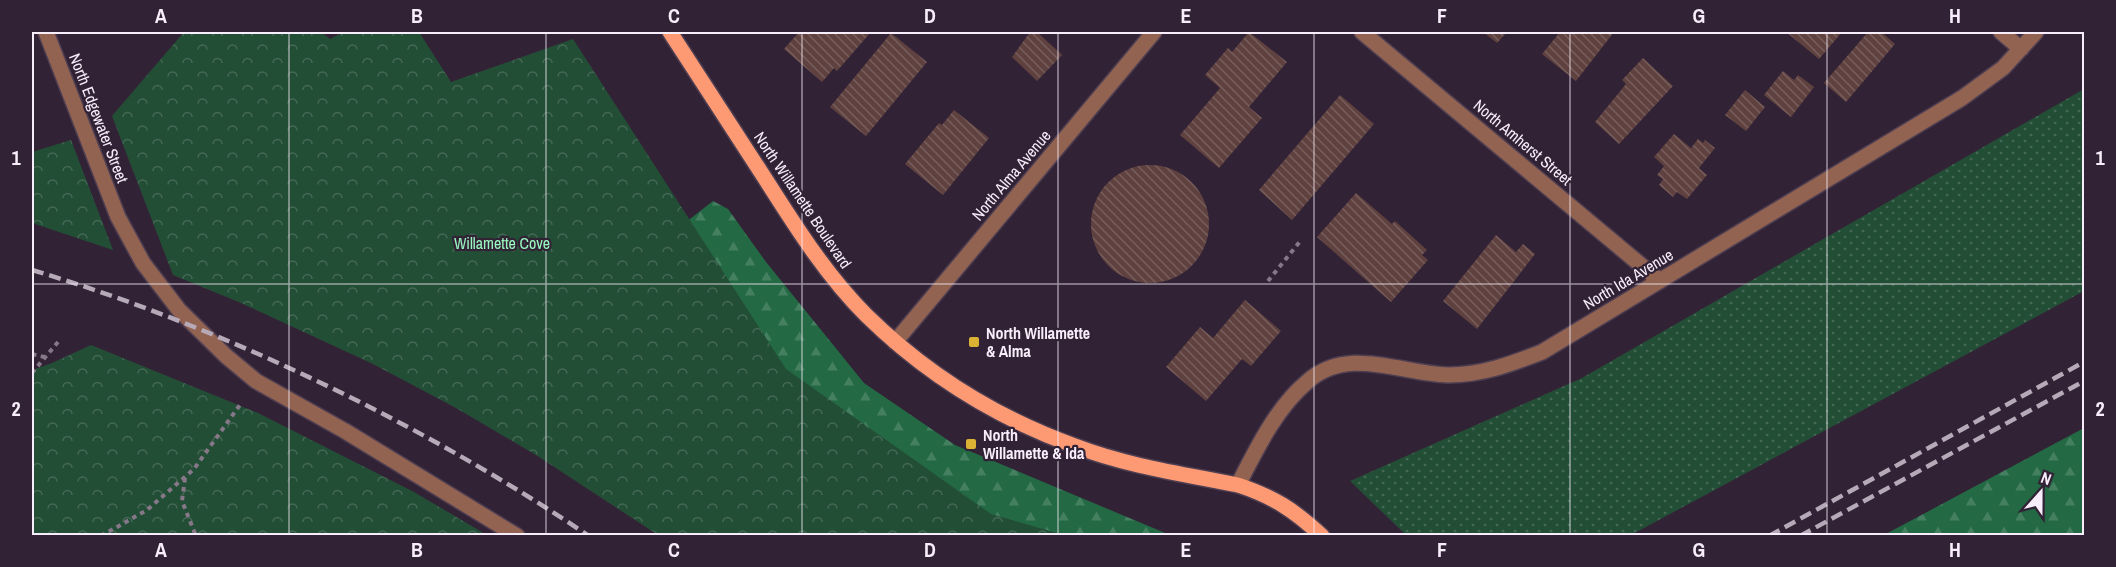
<svg xmlns="http://www.w3.org/2000/svg" width="2116" height="567" viewBox="0 0 2116 567" font-family="'Archivo Narrow',sans-serif">
	<style>
		.grass { fill: url(#grass-dots) }
		.forest { fill: url(#forest-firs) }
		.park { fill: url(#park-crowns) }
		.building { fill: url(#building-back-hatch) }
		.lines { fill: none; stroke-linecap: round; stroke-linejoin: round }
		.minor-casing { stroke: #4e3e51; stroke-width: 18 }
		.major-casing { stroke: #4e3e51; stroke-width: 18 }
		.path { stroke: #867889; stroke-width: 4; stroke-dasharray: 4.5 4.5; stroke-linecap: butt }
		.minor { stroke: #936351; stroke-width: 15 }
		.major { stroke: #fd9a74; stroke-width: 15 }
		.rail { stroke: #b6a9b8; stroke-width: 4.5; stroke-dasharray: 12 6; stroke-linecap: butt }
		.grid { fill: none; stroke: #f8edfa; stroke-width: 1.5; stroke-opacity: 0.55 }
		.poi-dot { fill: #dbb233; stroke: #322235; stroke-width: 2 }
		.labels { text-anchor: middle; stroke-width: 4.5; stroke-linejoin: round; paint-order: stroke }
		.street-label { font-size: 16px; fill: #f8edfa; stroke: #322235 }
		.park-label { font-size: 16px; fill: #99fac0; stroke: #322235 }
		.poi-label { font-size: 16px; font-weight: bold; fill: #f8edfa; stroke: #322235; text-anchor: start }
		.neatline { fill: none; stroke: #f8edfa; stroke-width: 2 }
		.grid-label { font-size: 20px; text-anchor: middle; font-weight: bold; fill: #f8edfa }
	</style>
	<defs>
		<pattern id="grass-dots" width="8" height="8" patternUnits="userSpaceOnUse" patternTransform="scale(1.5)"><rect width="8" height="8" fill="#234e36"/><path d="M2 2h.1M6 6h.1" fill="none" stroke="#446854" stroke-width="1.8" stroke-linecap="round"/></pattern>
		<pattern id="forest-firs" width="22" height="20" patternUnits="userSpaceOnUse" patternTransform="scale(1.5)"><rect width="22" height="20" fill="#236944"/><path d="M5 1l3.5 6h-7zM16 11l3.5 6h-7z" fill="#447f60"/></pattern>
		<pattern id="park-crowns" width="20" height="18" patternUnits="userSpaceOnUse" patternTransform="scale(1.5)"><rect width="20" height="18" fill="#234e36"/><path d="M2 6a3 3 0 1 1 6 0M12 15a3 3 0 1 1 6 0" fill="none" stroke="#446854"/></pattern>
		<pattern id="building-back-hatch" width="6" height="6" patternUnits="userSpaceOnUse" patternTransform="scale(1.5)"><rect width="6" height="6" fill="#5f423f"/><path d="M-1 5l2 2M0 0l6 6M5-1l2 2" fill="none" stroke="#775e5c"/></pattern>
	</defs>
	<rect width="100%" height="100%" fill="#322235"/>
	<path class="grass" d="M 2084,89 L 2084,291 L 1631,535 L 1406,535 L 1350,481 L 1582,378 Z"/>
	<path class="forest" d="M 713,201 L 728,209 L 766,262 L 864,383 L 955,445 L 1170,535 L 884,536 L 681,226 Z
		M 2084,428 L 2084,535 L 1884,535 Z"/>
	<path class="park" d="M 184,32 L 321,32 L 330,39 L 343,32 L 419,32 L 451,82 L 573,39 L 786,369 L 991,514 L 1064,535 L 658,535 L 536,455 L 456,408 L 373,364 L 241,303 L 173,275 L 112,116 Z
		M 71,140 L 113,250 L 32,223 L 32,152 Z
		M 91,345 L 258,413 L 414,492 L 487,535 L 32,535 L 32,370 L 52,363 Z"/>
	<path class="building" d="M 799,32 L 871,32 L 837,71 L 834,68 L 822,82 L 784,49 Z
		M 1030,32 L 1037,32 L 1062,55 L 1037,81 L 1012,57 Z
		M 1249,32 L 1287,62 L 1249,107 L 1262,118 L 1219,168 L 1180,135 L 1220,88 L 1205,75 L 1228,48 L 1232,52 Z
		M 1483,32 L 1507,32 L 1497,43 Z
		M 1560,32 L 1614,32 L 1576,81 L 1542,54 Z
		M 1786,32 L 1842,32 L 1819,59 Z
		M 1868,32 L 1881,32 L 1895,44 L 1846,102 L 1824,83 Z
		M 891,33 L 927,62 L 866,136 L 830,107 Z
		M 1643,58 L 1673,86 L 1619,144 L 1595,122 L 1626,84 L 1622,80 Z
		M 1783,71 L 1794,80 L 1798,75 L 1814,87 L 1791,117 L 1764,95 Z
		M 1745,90 L 1765,107 L 1746,131 L 1725,115 Z
		M 1340,95 L 1374,124 L 1292,220 L 1259,190 Z
		M 954,110 L 989,138 L 943,195 L 905,164 L 939,123 L 942,125 Z
		M 1674,134 L 1691,148 L 1698,139 L 1703,143 L 1705,140 L 1715,148 L 1699,168 L 1707,175 L 1687,199 L 1677,192 L 1673,197 L 1659,185 L 1663,179 L 1657,175 L 1664,166 L 1654,157 Z
		M1091 224a59 59 0 1 1 118 0a59 59 0 1 1-118 0Z
		M 1356,193 L 1392,224 L 1395,221 L 1427,250 L 1422,255 L 1428,260 L 1391,302 L 1317,237 Z
		M 1496,235 L 1516,252 L 1523,244 L 1535,254 L 1477,329 L 1443,301 Z
		M 1245,300 L 1281,331 L 1251,366 L 1242,359 L 1206,401 L 1166,367 L 1200,327 L 1213,338 Z"/>
	<g class="lines">
		<g class="minor-casing">
			<path id="minor" d="M 46,32 L 118,217 L 143,263 L 179,310 L 226,356 L 256,381 L 345,431 L 517,536
				M 1362,32 L 1660,281
				M 2001,32 L 2021,49
				M 895,342 L 1154,32
				M 1238,485 C 1256,450 1276,408 1307,382 C 1348,345 1401,374 1448,375 C 1482,375 1511,364 1542,352 L 1962,98 L 2003,68 L 2036,32"/>
		</g>
		<g class="major-casing">
			<path id="major" d="M 670,32 C 702,81 734,131 766,180 C 796,227 826,275 866,315 C 925,373 997,418 1075,446 C 1127,466 1183,474 1238,485 C 1274,497 1294,510 1322,536"/>
		</g>
		<path class="path" d="M 1268,281 L 1302,239
			M 32,354 L 44,357
			M 32,373 L 58,342
			M 185,478 L 182,501 L 196,536
			M 101,536 L 147,510 L 194,469 L 242,402"/>
		<use href="#minor" class="minor"/>
		<use href="#major" class="major"/>
		<path class="rail" d="M 32,270 C 223,327 423,424 589,536
			M 1769,536 L 2084,362
			M 1800,536 L 2084,381"/>
	</g>
	<path class="grid" d="M 289,32 L 289,536M 546,32 L 546,536M 802,32 L 802,536M 1058,32 L 1058,536M 1314,32 L 1314,536M 1570,32 L 1570,536M 1827,32 L 1827,536M 32,284 L 2084,284"/>
	<g class="poi-dot">
		<rect x="968" y="336" width="12" height="12" rx="3"/>
		<rect x="965" y="438" width="12" height="12" rx="3"/>
	</g>
	<g class="labels">
		<g class="street-label">
			<text transform="translate(99 118) rotate(69)" y="6">North Edgewater Street</text>
			<text transform="translate(1523 142) rotate(40)" y="6">North Amherst Street</text>
			<text transform="translate(1011 175) rotate(-50)" y="6">North Alma Avenue</text>
			<text transform="translate(803 200) rotate(56)" y="6">North Willamette Boulevard</text>
			<text transform="translate(1628 279) rotate(-31)" y="6">North Ida Avenue</text>
		</g>
		<g class="park-label">
			<text x="502" y="249">Willamette Cove</text>
		</g>
		<g class="poi-label">
			<text x="986" y="339">North Willamette<tspan x="986" dy="18">&amp; Alma</tspan></text>
			<text x="983" y="441">North<tspan x="983" dy="18">Willamette &amp; Ida</tspan></text>
		</g>
	</g>
	<rect width="2116" height="567" fill="none" stroke="#322235" stroke-width="66"/>
	<g transform="translate(2041 492) rotate(21)" stroke="#322235" stroke-width="4.5" paint-order="stroke">
	<path d="M0-4.5L10 22L0 15L-10 22Z" fill="#f8edfa"/>
	<text y="-9" font-size="16" font-weight="bold" text-anchor="middle" fill="#f8edfa">N</text>
	</g>
	<rect x="33" y="33" width="2050" height="501" class="neatline"/>
	<g class="grid-label">
		<text x="161" y="23">A</text>
		<text x="417" y="23">B</text>
		<text x="674" y="23">C</text>
		<text x="930" y="23">D</text>
		<text x="1186" y="23">E</text>
		<text x="1442" y="23">F</text>
		<text x="1699" y="23">G</text>
		<text x="1955" y="23">H</text>
		<text x="16" y="165">1</text>
		<text x="2100" y="165">1</text>
		<text x="16" y="416">2</text>
		<text x="2100" y="416">2</text>
		<text x="161" y="557">A</text>
		<text x="417" y="557">B</text>
		<text x="674" y="557">C</text>
		<text x="930" y="557">D</text>
		<text x="1186" y="557">E</text>
		<text x="1442" y="557">F</text>
		<text x="1699" y="557">G</text>
		<text x="1955" y="557">H</text>
	</g>
</svg>
